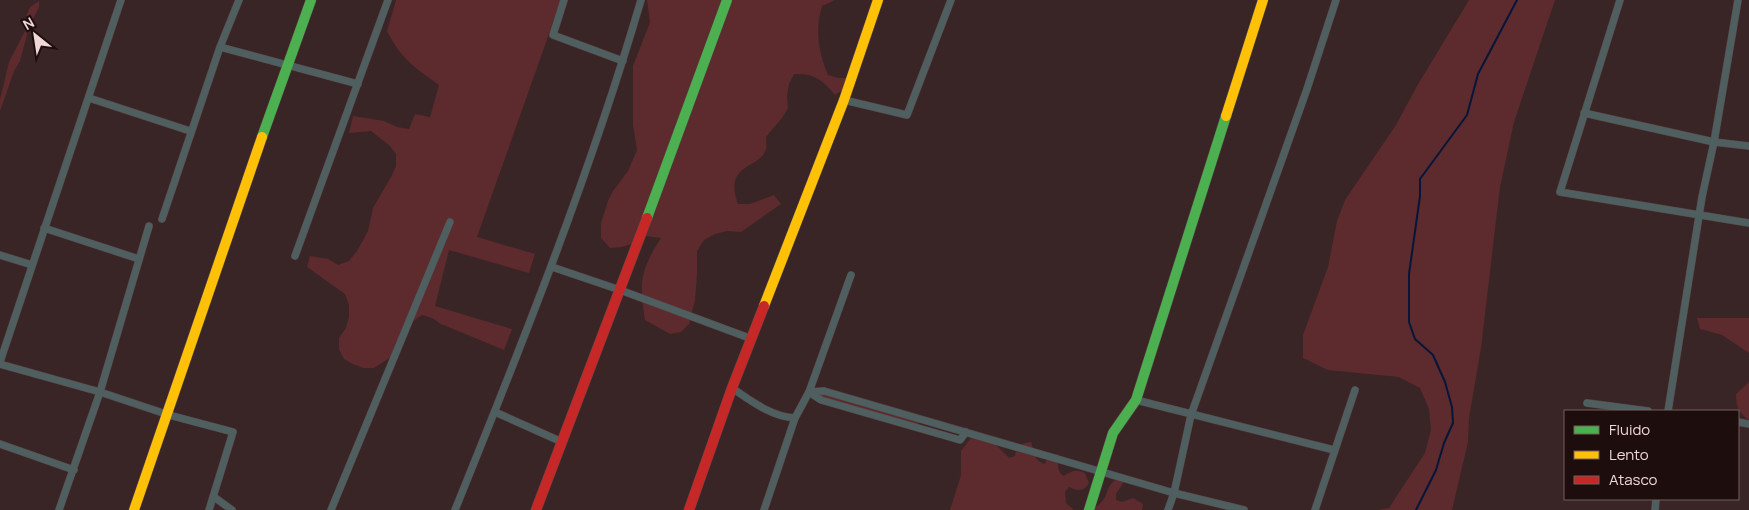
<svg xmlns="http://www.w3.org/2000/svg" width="1749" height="510" viewBox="0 0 1749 510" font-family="Manrope,sans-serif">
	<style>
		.green { fill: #5d2a2d }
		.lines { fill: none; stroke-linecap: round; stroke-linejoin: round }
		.stream { stroke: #05163a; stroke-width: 2 }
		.street-casing { stroke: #564344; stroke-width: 8 }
		.fast-casing { stroke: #564344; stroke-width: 11 }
		.slow-casing { stroke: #564344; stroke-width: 11 }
		.jam-casing { stroke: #564344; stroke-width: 11 }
		.street { stroke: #4f5f60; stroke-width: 7 }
		.fast { stroke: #4caf50; stroke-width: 10 }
		.slow { stroke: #ffc107; stroke-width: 10 }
		.jam { stroke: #c62828; stroke-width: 10 }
	</style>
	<rect width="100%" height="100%" fill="#3a2526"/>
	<path class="green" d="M 396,0 L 561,0 L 477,237 L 535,254 L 529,273 L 449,250 L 435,306 L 512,329 L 504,350 L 441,324 L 432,318 L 422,315 L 412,322 L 394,354 L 385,361 L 374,368 L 363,368 L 353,364 L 344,359 L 339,349 L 339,338 L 346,328 L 349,317 L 349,305 L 345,294 L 307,267 L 310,256 L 328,259 L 338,265 L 349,261 L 357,251 L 368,231 L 373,208 L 391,177 L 396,166 L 396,154 L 389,145 L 371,131 L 349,133 L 353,116 L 384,121 L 397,127 L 409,129 L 415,114 L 430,117 L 439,85 C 414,67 401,59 387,31 Z
		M 647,0 L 835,0 L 822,6 C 815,29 818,52 828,75 L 839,78 L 851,78 L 844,89 L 835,95 C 823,80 814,73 794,74 L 789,84 L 787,96 L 788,108 L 782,118 L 766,137 C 766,140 767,146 766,149 C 760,170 723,162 738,204 L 750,204 L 774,195 L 781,204 L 741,232 L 727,231 L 715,234 L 704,240 L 697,251 L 697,275 L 695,300 L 689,324 L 681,332 L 670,334 L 645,320 C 639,282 640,271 661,238 L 645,236 L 635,243 L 622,247 L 610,248 L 601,238 L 601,223 L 608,201 L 613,191 L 628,171 L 637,150 L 633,125 L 633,66 L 650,22 Z
		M 1469,0 L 1555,0 L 1514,122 L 1500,187 L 1481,348 L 1469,418 L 1468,442 L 1452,510 L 1378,510 L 1389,508 L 1425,453 L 1431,430 L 1429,409 L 1420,388 L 1399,377 L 1328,370 L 1303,358 L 1303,335 L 1328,267 L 1337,221 L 1345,200 L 1396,125 L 1417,86 Z
		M 39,1 L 39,7 L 29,27 L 20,61 L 14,71 L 0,111 L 0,100 L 9,62 L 25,31 L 25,19 L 30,7 Z
		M 1697,318 L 1749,318 L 1749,353 L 1722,335 L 1700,329 Z
		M 1749,382 L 1749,420 C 1739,413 1736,407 1736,394 Z
		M 819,393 L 918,421 L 919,423 L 917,425 L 819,397 Z
		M 973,438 L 992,441 L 1009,458 L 1015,456 C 1016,447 1021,443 1031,442 C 1035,453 1033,460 1045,464 L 1047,458 L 1051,454 L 1058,454 C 1059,463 1055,470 1064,476 C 1071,471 1077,469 1085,473 L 1089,483 C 1084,492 1078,491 1069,487 L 1065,492 L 1066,503 L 1074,510 L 950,510 L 961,475 L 961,451 L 970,439 Z
		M 1119,478 L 1126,479 L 1116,494 L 1116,500 L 1122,502 L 1133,498 L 1143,504 L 1142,510 L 1090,510 C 1096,507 1102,503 1105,497 C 1109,488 1109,483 1119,478 Z"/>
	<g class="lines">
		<path class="stream" d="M 1416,510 L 1436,470 L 1444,443 L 1453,423 L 1452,407 L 1445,382 L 1433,355 L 1415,339 L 1409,322 L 1409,274 L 1420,196 L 1420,179 L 1467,115 L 1478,74 L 1517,0"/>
		<g class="street-casing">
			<path id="street" d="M 564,0 L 553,35 L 623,61
				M 1620,0 L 1560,192 L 1749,223
				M 220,47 L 358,84
				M 89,98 L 190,131
				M 844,100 L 907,115 L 951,0
				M 1584,113 L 1714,142 L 1749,146
				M 162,219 L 220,47 L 239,0
				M 44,228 L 139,259
				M 0,255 L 32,265
				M 295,256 L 388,0
				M 552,267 L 620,290 L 752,339
				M 0,362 L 121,0
				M 0,364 L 100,392 L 169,415 L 233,432 L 209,510
				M 732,388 C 751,401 772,417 795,418 L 809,392 L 851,275
				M 809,392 L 824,391 L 1174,493 L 1244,510
				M 809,392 L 821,400 L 960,440 L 966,432
				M 1136,400 L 1334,450
				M 1587,403 L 1648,411
				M 1668,411 L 1702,197 L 1714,142 L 1738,0
				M 495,412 L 562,442
				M 1738,422 L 1749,424
				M 0,444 L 74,470
				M 214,497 L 232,510
				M 59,510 L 100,392 L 149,226
				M 331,510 L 450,222
				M 455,510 C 523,342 590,174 641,0
				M 764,510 L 795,418
				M 1168,510 L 1174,493 L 1191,415 L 1307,89 L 1336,0
				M 1315,510 L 1355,390
				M 1655,510 L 1656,499"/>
		</g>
		<g class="fast-casing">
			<path id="fast" d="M 262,137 L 311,0
				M 647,218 L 727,0
				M 1089,510 L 1113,433 L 1136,400 L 1226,116"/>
		</g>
		<g class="slow-casing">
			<path id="slow" d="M 1226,116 L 1263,0
				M 764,306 L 844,100 L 878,0
				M 134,510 L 262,137"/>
		</g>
		<g class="jam-casing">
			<path id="jam" d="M 536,510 L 647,218
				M 689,510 L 732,388 L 764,306"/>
		</g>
		<use href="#street" class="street"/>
		<use href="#fast" class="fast"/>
		<use href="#slow" class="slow"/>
		<use href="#jam" class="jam"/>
	</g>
	<rect x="1564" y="410" width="175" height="90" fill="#1e0d0d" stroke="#725e5d"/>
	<rect x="1574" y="426" width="25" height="8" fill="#4caf50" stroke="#725e5d"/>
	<text x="1609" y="435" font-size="15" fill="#f1d7d6">Fluido</text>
	<rect x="1574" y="451" width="25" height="8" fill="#ffc107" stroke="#725e5d"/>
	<text x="1609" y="460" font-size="15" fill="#f1d7d6">Lento</text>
	<rect x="1574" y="476" width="25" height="8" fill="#c62828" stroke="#725e5d"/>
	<text x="1609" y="485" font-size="15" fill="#f1d7d6">Atasco</text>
	<g transform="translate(35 35) rotate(330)" stroke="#1e0d0d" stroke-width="4" paint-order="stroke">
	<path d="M0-4L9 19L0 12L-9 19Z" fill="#f1d7d6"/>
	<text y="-8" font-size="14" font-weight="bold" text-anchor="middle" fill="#f1d7d6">N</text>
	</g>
</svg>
